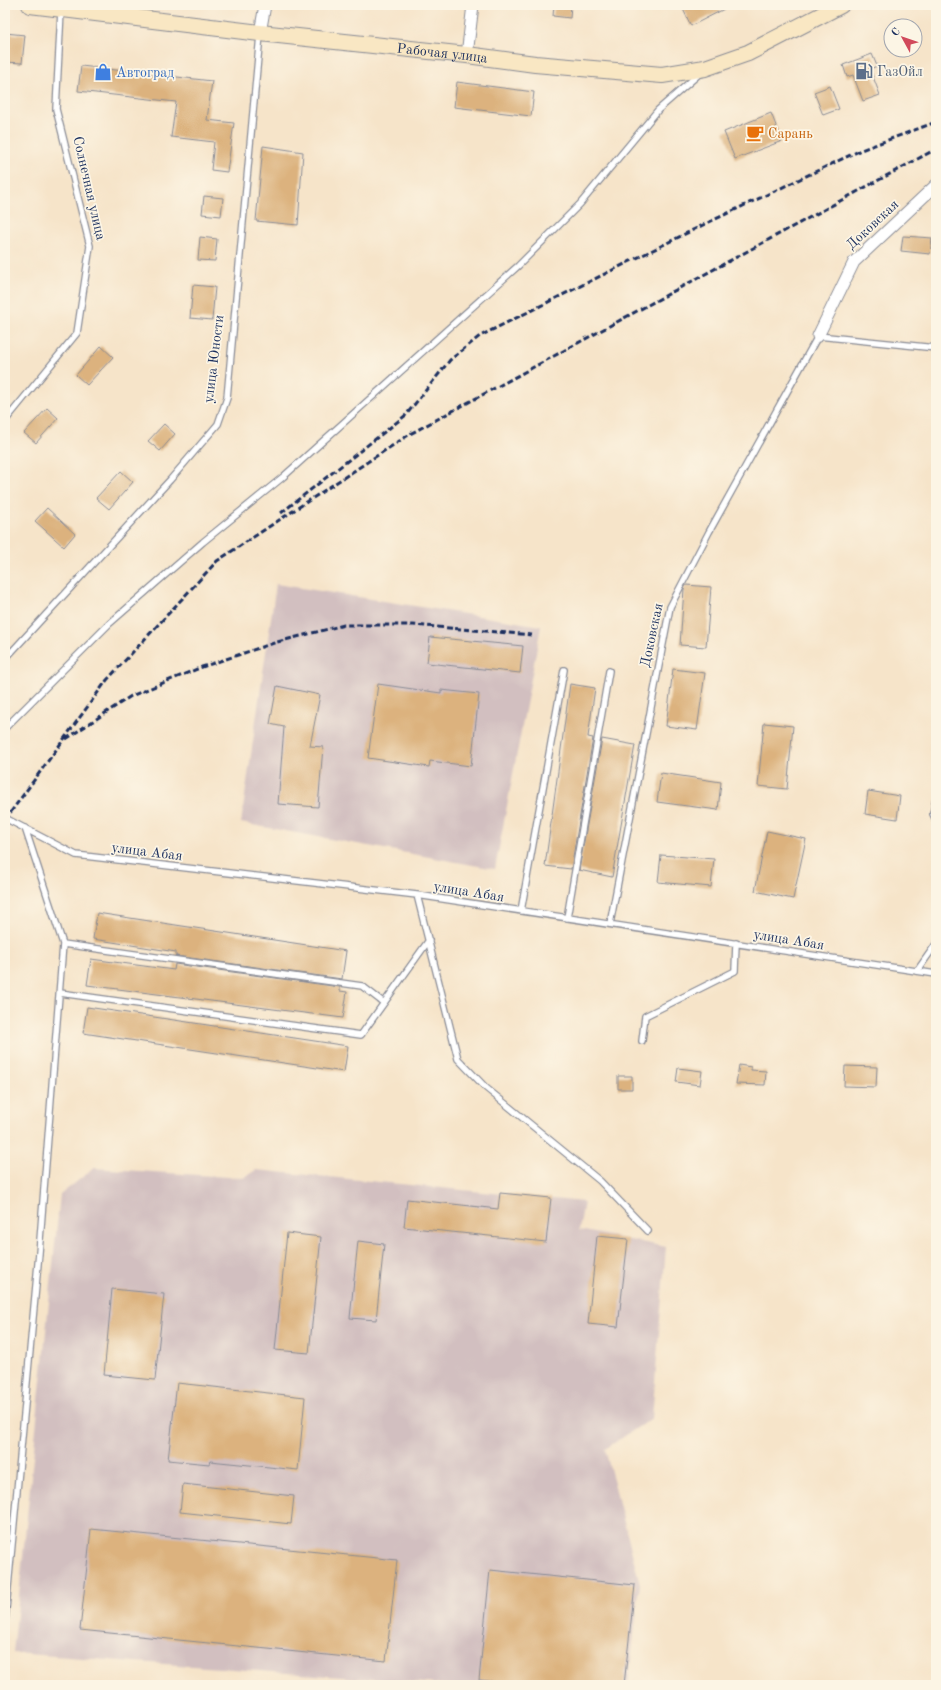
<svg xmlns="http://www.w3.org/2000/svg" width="941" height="1690" viewBox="0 0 941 1690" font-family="'Old Standard TT',serif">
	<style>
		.industrial { fill: #d2bfc0 }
		.building { fill: #dcb27e }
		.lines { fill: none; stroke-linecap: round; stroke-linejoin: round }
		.lane-casing { stroke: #888a94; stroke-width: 8 }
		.street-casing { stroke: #888a94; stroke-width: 13 }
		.secondary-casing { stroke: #888a94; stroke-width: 18 }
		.lane { stroke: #fff; stroke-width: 5.5 }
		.street { stroke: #fff; stroke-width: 11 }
		.secondary { stroke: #f9e7c3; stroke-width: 16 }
		.rail { stroke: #1b2f5e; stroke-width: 3; stroke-dasharray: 6 3; stroke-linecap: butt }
		.labels { text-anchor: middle; stroke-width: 3.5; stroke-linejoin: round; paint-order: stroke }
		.street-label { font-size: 14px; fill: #1b2f5e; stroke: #fcf5e5 }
		.service-label { font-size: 14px; fill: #4e5e75; stroke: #fcf5e5; text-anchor: start }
		.shop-label { font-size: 14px; fill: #366cbe; stroke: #fcf5e5; text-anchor: start }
		.food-label { font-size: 14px; fill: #c56008; stroke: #fcf5e5; text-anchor: start }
	</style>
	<rect width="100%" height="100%" fill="#fcf5e5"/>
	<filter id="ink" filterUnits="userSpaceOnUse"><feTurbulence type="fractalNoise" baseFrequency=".025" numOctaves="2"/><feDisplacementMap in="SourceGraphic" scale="8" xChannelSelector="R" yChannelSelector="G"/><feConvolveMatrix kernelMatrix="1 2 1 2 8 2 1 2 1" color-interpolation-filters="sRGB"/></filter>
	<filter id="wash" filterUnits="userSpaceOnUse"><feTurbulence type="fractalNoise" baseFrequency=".012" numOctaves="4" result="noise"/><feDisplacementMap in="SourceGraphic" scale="16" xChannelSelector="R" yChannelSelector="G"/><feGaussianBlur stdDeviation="0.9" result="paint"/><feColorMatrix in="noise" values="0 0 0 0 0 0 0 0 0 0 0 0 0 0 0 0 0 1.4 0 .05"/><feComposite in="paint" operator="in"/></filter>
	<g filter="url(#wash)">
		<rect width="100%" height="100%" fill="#f6e4c9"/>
		<path class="industrial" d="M 276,584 L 541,626 L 495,869 L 241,823 Z
			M 94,1168 L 243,1178 L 256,1170 L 584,1202 L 579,1230 L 666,1247 L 652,1418 L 605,1449 L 640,1584 L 628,1685 L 451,1685 L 13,1653 L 60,1195 Z"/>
		<g id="blocks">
			<path class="building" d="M 554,5 L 571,5 L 570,18 L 553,16 Z
				M 691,5 L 732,5 L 691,26 L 683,9 Z
				M 5,33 L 25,35 L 22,63 L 5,62 Z
				M 872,54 L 877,66 L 870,69 L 880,95 L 863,101 L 853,75 L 847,77 L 843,65 Z
				M 81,66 L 212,81 L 207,120 L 234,123 L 227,172 L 211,170 L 214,142 L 171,137 L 176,102 L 78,91 Z
				M 457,82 L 534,92 L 531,116 L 454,107 Z
				M 830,86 L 839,109 L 823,115 L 814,92 Z
				M 771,113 L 782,141 L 735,159 L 724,132 Z
				M 263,146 L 303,152 L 298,225 L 256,221 Z
				M 204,196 L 223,198 L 221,216 L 202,214 Z
				M 903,236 L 932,238 L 930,254 L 901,251 Z
				M 200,237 L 217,239 L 215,261 L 198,260 Z
				M 193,285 L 215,287 L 212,320 L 190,318 Z
				M 101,346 L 113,357 L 87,385 L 76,375 Z
				M 47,408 L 58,418 L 36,443 L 24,433 Z
				M 164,424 L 175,434 L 160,451 L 148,441 Z
				M 121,471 L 133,482 L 109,509 L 96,498 Z
				M 47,508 L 75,534 L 64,547 L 35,521 Z
				M 686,585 L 711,587 L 706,647 L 680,645 L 684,589 Z
				M 430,637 L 523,646 L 520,673 L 427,663 Z
				M 673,669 L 705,673 L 697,730 L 666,726 Z
				M 378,684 L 441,693 L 441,690 L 479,694 L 471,766 L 430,761 L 429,767 L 368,758 Z
				M 570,684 L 595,688 L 588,737 L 593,738 L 571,869 L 545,866 Z
				M 277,686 L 320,695 L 310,746 L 323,747 L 318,807 L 278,804 L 284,727 L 270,724 Z
				M 764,723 L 793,726 L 787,789 L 758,786 Z
				M 602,739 L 635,745 L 612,877 L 579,870 Z
				M 661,773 L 721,782 L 718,810 L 657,802 Z
				M 868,791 L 900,796 L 897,819 L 865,814 Z
				M 767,831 L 806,839 L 793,899 L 755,891 Z
				M 661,855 L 714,859 L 711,887 L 658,882 Z
				M 97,913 L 346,951 L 342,979 L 176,956 L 176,952 L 93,939 Z
				M 91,959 L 174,970 L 175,964 L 340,987 L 340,991 L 347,992 L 343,1018 L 87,985 Z
				M 87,1007 L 348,1046 L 344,1072 L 83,1033 Z
				M 739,1065 L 751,1067 L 751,1070 L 766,1071 L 765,1085 L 736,1084 Z
				M 845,1066 L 877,1067 L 876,1087 L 844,1086 Z
				M 678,1068 L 702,1071 L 700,1085 L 676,1082 Z
				M 618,1076 L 632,1076 L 632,1089 L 618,1089 Z
				M 500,1193 L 551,1198 L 546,1242 L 404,1227 L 407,1199 L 498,1209 Z
				M 287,1233 L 321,1237 L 309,1353 L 275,1350 Z
				M 597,1236 L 628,1239 L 618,1327 L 588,1324 Z
				M 358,1241 L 384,1244 L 376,1320 L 350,1318 Z
				M 112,1289 L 164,1294 L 155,1380 L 104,1375 Z
				M 177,1383 L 305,1397 L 298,1470 L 210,1461 L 209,1464 L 168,1460 Z
				M 183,1484 L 294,1496 L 291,1524 L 180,1512 Z
				M 91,1529 L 397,1560 L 386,1661 L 80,1630 Z
				M 490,1570 L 635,1585 L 624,1685 L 528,1685 L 479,1680 Z"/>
		</g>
	</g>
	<g filter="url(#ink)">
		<use href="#blocks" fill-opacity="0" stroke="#888a94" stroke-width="1"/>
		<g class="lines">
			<g class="lane-casing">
				<path id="lane" d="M 5,421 L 77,333 L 90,246 L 56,109 L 61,11
					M 5,659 L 170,480 L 218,424 L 227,398 L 260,35
					M 5,728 L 109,624 L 203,542 L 283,477 L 518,266 L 580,204 L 658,110 L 699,74
					M 936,799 L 933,814 L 936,820
					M 5,818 L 76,855 L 417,895 L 936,974
					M 417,895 L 458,1059 L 486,1088 L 600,1181 L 648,1231
					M 521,911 L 564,670
					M 567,918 L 609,671
					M 610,924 L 670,607 L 709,532 L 818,336 L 936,348
					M 63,944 L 362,986 L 384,1003
					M 917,971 L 936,944
					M 60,993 L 361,1035 L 429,940
					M 642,1041 L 645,1016 L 735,971 L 736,943
					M 5,1620 L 39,1253 L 63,944 L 25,828"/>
			</g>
			<g class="street-casing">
				<path id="street" d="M 260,33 L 265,5
					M 467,55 L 473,5
					M 818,336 L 854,262 L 936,185"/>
			</g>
			<g class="secondary-casing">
				<g id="secondary">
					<path id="s1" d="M 30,5 L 260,33 L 467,55 L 535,64 L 662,75 L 705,68 L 748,53 L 841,5"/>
				</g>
			</g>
			<use href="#lane" class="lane"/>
			<use href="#street" class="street"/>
			<use href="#secondary" class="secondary"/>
			<path class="rail" d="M 281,513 L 406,415 L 450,360 L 480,336 L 703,225 L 861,150 L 936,122
				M 66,739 L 131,696 L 202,667 L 277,642 L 344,625 L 413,625 L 532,635
				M 5,820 L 107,680 L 217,561 L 410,434 L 936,149"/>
		</g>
	</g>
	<defs>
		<g id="fuel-bare" transform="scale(1.38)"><path d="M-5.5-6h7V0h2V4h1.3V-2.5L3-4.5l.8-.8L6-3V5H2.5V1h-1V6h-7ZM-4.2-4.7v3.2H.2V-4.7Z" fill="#5c6f8a" stroke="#fcf5e5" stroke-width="2.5" paint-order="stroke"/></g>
		<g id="shop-bare" transform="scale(1.38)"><path d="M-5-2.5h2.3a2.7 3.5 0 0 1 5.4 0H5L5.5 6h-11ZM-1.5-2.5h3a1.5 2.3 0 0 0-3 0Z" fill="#3f7fe0" stroke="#fcf5e5" stroke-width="2.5" paint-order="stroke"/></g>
		<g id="cafe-bare" transform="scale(1.38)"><path d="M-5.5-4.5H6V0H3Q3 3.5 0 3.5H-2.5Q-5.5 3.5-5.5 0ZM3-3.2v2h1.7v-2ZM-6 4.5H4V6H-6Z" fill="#e8710a" stroke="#fcf5e5" stroke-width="2.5" paint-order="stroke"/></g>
	</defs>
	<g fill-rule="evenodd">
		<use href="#fuel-bare" x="864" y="71"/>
		<use href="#shop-bare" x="103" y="72"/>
		<use href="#cafe-bare" x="755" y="133"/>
	</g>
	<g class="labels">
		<g class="street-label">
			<text dy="5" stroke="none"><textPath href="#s1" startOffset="415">Рабочая улица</textPath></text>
			<text transform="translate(90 188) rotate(77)" y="5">Солнечная улица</text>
			<text transform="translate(872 224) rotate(-43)" y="5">Доковская</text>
			<text transform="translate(213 359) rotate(-83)" y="5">улица Юности</text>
			<text transform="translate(651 635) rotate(-78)" y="5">Доковская</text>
			<text transform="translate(147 851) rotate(7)" y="5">улица Абая</text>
			<text transform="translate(469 891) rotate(9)" y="5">улица Абая</text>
			<text transform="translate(789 939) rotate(9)" y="5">улица Абая</text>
		</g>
		<g class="service-label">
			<text x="877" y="76">ГазОйл</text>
		</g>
		<g class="shop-label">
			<text x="116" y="77">Автоград</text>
		</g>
		<g class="food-label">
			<text x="768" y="138">Сарань</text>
		</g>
	</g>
	<rect width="941" height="1690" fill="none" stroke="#fcf5e5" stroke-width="20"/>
	<g transform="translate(903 38) rotate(310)"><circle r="19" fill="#fcf5e5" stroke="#a2a6af"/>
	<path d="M0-3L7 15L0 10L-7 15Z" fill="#d1495b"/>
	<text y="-6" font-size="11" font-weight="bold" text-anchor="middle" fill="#1b2f5e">С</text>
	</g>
</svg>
